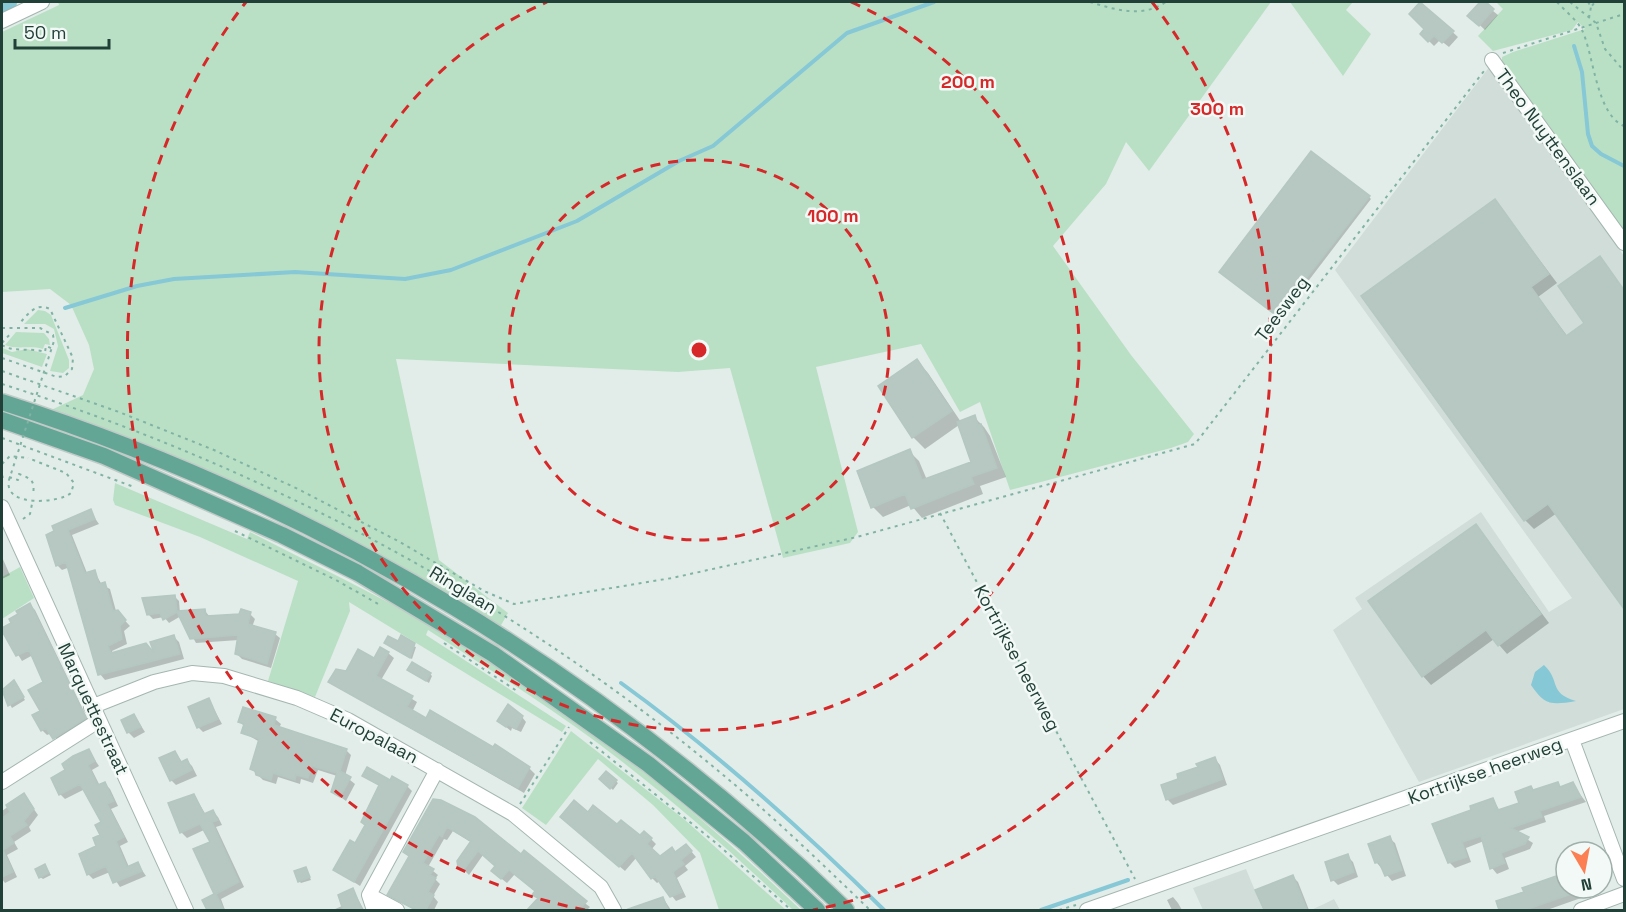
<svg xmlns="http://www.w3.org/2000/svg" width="1626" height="912" viewBox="0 0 1626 912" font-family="'Space Grotesk',sans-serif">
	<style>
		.built { fill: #d0ddd8 }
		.green { fill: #b9e0c5 }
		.water { fill: #86c8d6 }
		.shadow { fill: #0003 }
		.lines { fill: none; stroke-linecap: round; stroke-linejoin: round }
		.stream { stroke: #86c8d6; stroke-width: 4 }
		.river { stroke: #86c8d6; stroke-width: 22 }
		.building { fill: #b7c8c2; stroke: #b4c7c0; stroke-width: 1.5 }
		.minor-casing { stroke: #a4b6b0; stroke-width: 16 }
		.major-casing { stroke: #c1cac7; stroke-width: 19 }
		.path { stroke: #80b3a4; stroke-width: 2; stroke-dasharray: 3 4.5; stroke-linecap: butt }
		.minor { stroke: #fff; stroke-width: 14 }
		.major { stroke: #63a696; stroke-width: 16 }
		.path-bridge { stroke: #80b3a4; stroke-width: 2; stroke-dasharray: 3 4.5; stroke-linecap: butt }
		.ring { fill: none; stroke: #d62828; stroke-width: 3; stroke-dasharray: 10 8 }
		.labels { text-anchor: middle; stroke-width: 5; stroke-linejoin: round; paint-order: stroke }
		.street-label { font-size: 18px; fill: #214038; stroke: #f3f9f6 }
		.centre { fill: #d62828; stroke: #f3f9f6; stroke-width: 3 }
		.ring-label { font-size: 18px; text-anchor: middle; font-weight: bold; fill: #d62828; stroke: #f3f9f6; stroke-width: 5; stroke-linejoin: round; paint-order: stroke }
	</style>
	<rect width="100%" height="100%" fill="#e2ede9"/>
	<path class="built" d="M 1490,66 L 1624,256 L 1624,709 L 1419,782 L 1333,630 L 1362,609 L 1355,598 L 1481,512 L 1549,612 L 1572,598 L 1335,270 Z
		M 1246,869 L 1263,910 L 1203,910 L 1193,888 Z
		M 1334,899 L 1340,910 L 1311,910 L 1324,904 Z"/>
	<path class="green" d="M 58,2 L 1271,2 L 1149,171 L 1126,142 L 1106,184 L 1053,246 L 1131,355 L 1194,434 L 1188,442 L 1171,448 L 1010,490 L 980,402 L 960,412 L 921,344 L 816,367 L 858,532 L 850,543 L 783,558 L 730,368 L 678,372 L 396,359 L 439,560 L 508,613 L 500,627 C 359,536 207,466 49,411 L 83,395 L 94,369 L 89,345 L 71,305 L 50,289 L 2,292 L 2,32 L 59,5 Z
		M 1290,2 L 1353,2 L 1346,10 L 1371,34 L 1343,76 Z
		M 1496,2 L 1624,2 L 1624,232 L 1502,61 L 1502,57 L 1513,52 L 1585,29 L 1578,22 L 1572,30 L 1493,51 L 1478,36 L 1503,9 Z
		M 38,310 L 45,311 L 51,315 L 69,360 L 69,368 L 63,373 L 50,371 L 58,346 L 54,329 L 45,324 L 24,324 Z
		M 16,332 L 44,333 L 49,339 L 50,345 L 45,344 L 43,349 C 30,345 17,350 5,345 Z
		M 3,348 L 12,352 L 27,349 L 47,354 L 42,367 L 2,353 Z
		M 115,483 L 247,539 L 250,532 C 310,563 372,592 431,626 C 566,704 689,803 801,910 L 793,910 C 732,852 667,795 599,744 C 544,703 486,667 428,630 L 426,635 L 566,726 L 562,732 L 349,602 L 350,611 L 315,697 L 268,681 L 298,581 L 200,537 L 115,505 L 113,500 Z
		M 20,567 L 34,598 L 2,619 L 2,577 Z
		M 571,731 L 685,820 L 786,910 L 719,910 L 700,853 L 653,805 L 598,759 L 546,825 L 522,808 Z"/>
	<path class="water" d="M 1544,665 C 1561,681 1548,693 1576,701 C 1552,705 1545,706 1531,685 L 1535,672 Z"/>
	<path class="shadow" d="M 1482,2 L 1498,15 L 1485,30 L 1469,15 Z
		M 1421,3 L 1458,37 L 1449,47 L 1440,40 L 1434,46 L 1422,34 L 1426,29 L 1411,14 Z
		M 1369,197 L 1371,199 L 1280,318 L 1223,274 Z
		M 1495,201 L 1557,283 L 1538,297 L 1568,337 L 1586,324 L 1599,258 L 1624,289 L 1624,607 L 1557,513 L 1534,529 L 1525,520 L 1364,296 Z
		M 917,361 L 928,373 L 961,422 L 974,417 L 984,427 L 990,436 L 1006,477 L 980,486 L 983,494 L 922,518 L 911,505 L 883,517 L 873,507 L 909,451 L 919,461 L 927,480 L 973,463 L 959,425 L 925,449 L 913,437 L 880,386 Z
		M 90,511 L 99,524 L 72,535 L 87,573 L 94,571 L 102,585 L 110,589 L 116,611 L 130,626 L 124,631 L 127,644 L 112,651 L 113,654 L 157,657 L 174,637 L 179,642 L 184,659 L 105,680 L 100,674 L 70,567 L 62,570 L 57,565 L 48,536 Z
		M 1476,525 L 1549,623 L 1507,654 L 1494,639 L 1431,685 L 1423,676 Z
		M 2,557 L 10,575 L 2,579 Z
		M 175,597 L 179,601 L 180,613 L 205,611 L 210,617 L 250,614 L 255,619 L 252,627 L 275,634 L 280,638 L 271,668 L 242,659 L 237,654 L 239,640 L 196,643 L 181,616 L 169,623 L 164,617 L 153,619 L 148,614 Z
		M 30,605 L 35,610 L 90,724 L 60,743 L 52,733 L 47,735 L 42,730 L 45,683 L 33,655 L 22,661 L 2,629 L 13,623 Z
		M 398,643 L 416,647 L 412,659 L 388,645 Z
		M 388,653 L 394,658 L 381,680 L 417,702 L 412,712 L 494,749 L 495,746 L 529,768 L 535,774 L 524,793 L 330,682 Z
		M 409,670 L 430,674 L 432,676 L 429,683 Z
		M 14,682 L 25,700 L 12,708 L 2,691 Z
		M 209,700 L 222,724 L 203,732 L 198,727 Z
		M 134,715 L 145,732 L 134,738 L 128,732 Z
		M 522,717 L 526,722 L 521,732 L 512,728 L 511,731 L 499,721 Z
		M 275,719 L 281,724 L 279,728 L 346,750 L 351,755 L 345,776 L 355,784 L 346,801 L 332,791 L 337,776 L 318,770 L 313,783 L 301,779 L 300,784 L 278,777 L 276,784 L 263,780 L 252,769 L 260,742 L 242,732 L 244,726 L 240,722 Z
		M 89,751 L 99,766 L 92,770 L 100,786 L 105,784 L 110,789 L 118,806 L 111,809 L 128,842 L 120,846 L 129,867 L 138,864 L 146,876 L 120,887 L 110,872 L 93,879 L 88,874 L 102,836 L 103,823 L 85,789 L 65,799 L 60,794 L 67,771 Z
		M 175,753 L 183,763 L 187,761 L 192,766 L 197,776 L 176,785 L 171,780 Z
		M 1215,759 L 1220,765 L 1227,785 L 1173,805 L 1167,799 L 1180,780 Z
		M 606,773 L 618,783 L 613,790 L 601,779 Z
		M 364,775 L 407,786 L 412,791 L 360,886 L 335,870 L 356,845 L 366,826 L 380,786 Z
		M 1557,783 L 1562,788 L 1572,784 L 1586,802 L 1544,816 L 1546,822 L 1516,832 L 1533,843 L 1530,849 L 1505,858 L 1509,869 L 1497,874 L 1492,868 L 1484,841 L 1466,848 L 1471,862 L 1455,868 L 1449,862 L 1473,811 L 1493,800 L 1500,811 L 1520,804 L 1531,788 L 1534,791 Z
		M 24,795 L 38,815 L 29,827 L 31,831 L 14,842 L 18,849 L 7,855 L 17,877 L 5,883 L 2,879 L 2,811 Z
		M 194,795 L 206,815 L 213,812 L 218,817 L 222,825 L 216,827 L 244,887 L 221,899 L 225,910 L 208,910 L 204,900 L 216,895 L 212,843 L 204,830 L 187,838 L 182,833 L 170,804 Z
		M 433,801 L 522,856 L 590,907 L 587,910 L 544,910 L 536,892 L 515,874 L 507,883 L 498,876 L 497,867 L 483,855 L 469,875 L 460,866 L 472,843 L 453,831 L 447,840 L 444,839 L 428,867 L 438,875 L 435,879 L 440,884 L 433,896 L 438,902 L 434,910 L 415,910 L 394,899 L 389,894 L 410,858 L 405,852 Z
		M 588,814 L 640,837 L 651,839 L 656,844 L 651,850 L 659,858 L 691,851 L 696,857 L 685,866 L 688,870 L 677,878 L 686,897 L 676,901 L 660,881 L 657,883 L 652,878 L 637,857 L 625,871 L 567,822 Z
		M 1389,838 L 1395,843 L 1406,876 L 1392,881 L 1377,863 Z
		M 1347,856 L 1353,862 L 1358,877 L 1338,885 L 1333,880 Z
		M 45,866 L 51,875 L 43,879 L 40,877 Z
		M 306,869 L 311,880 L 301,883 L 299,881 Z
		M 1562,875 L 1566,880 L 1566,888 L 1577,888 L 1581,898 L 1547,910 L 1500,910 L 1498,902 Z
		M 1292,876 L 1298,882 L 1309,910 L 1265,910 L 1257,890 Z
		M 353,890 L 364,910 L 333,910 L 342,906 Z
		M 1173,897 L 1178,903 L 1182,910 L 1172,910 L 1167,900 Z
		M 663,898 L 671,910 L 641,910 L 640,907 Z"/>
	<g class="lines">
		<path class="stream" d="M 1574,46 L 1582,72 L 1588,134 L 1592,146 L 1601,154 L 1624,166
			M 65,308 L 137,286 L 174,279 L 295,272 L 405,279 L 451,270 L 577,221 L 679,161 L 713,146 L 847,33 L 934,2
			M 621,683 C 715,751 801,828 884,910
			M 1041,910 L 1128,880"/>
		<path class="river" d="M 2,4 L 6,2"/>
	</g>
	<path class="building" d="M 1420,2 L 1454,31 L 1442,43 L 1434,36 L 1428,42 L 1420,34 L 1424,29 L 1409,14 Z
		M 1480,2 L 1486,2 L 1494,9 L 1479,26 L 1467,16 Z
		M 1311,151 L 1370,196 L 1277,316 L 1219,272 Z
		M 1495,199 L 1549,274 L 1531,287 L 1566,336 L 1584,323 L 1558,286 L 1600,256 L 1624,290 L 1624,609 L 1548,504 L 1524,521 L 1361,296 Z
		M 917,359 L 952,411 L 912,438 L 878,386 Z
		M 975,415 L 978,425 L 981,424 L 997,468 L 971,477 L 974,484 L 911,509 L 905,494 L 871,508 L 857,471 L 910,449 L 922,480 L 971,462 L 957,422 Z
		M 91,509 L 95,519 L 68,530 L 85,573 L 95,570 L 99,584 L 105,582 L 113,611 L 118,610 L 126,620 L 120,626 L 122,639 L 108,646 L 111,653 L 146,643 L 154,653 L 150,642 L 174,635 L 180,654 L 98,675 L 66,562 L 56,566 L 46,535 L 54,531 L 52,526 Z
		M 1476,524 L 1541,614 L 1498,646 L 1486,630 L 1422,677 L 1368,601 Z
		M 175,595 L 177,611 L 205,609 L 206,616 L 239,614 L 241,609 L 251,612 L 248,624 L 276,632 L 267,664 L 235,654 L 238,635 L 190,639 L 177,612 L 163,620 L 160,613 L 147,615 L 142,598 Z
		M 30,603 L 86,718 L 53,739 L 46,728 L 41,731 L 32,715 L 40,711 L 28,690 L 43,682 L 29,650 L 16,656 L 2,631 L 2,628 L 11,623 L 9,619 L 18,614 L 16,611 Z
		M 401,635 L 415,643 L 410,658 L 384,643 L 388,636 L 398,641 Z
		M 380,647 L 389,652 L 376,676 L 413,696 L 407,707 L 426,718 L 430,710 L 493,747 L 495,744 L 530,767 L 518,788 L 328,682 L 336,669 L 346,671 L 358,649 L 374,658 Z
		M 412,662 L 431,673 L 426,681 L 407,670 Z
		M 14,680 L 24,697 L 8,706 L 2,690 Z
		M 209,698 L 218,719 L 197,728 L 188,707 Z
		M 508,704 L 523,716 L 516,729 L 508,725 L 506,727 L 497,721 Z
		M 243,707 L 276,717 L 274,725 L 347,749 L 340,771 L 351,777 L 340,797 L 331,792 L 337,773 L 312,766 L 308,778 L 296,775 L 295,780 L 273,773 L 271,780 L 256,775 L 255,771 L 250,769 L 259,739 L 241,733 L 244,724 L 238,722 Z
		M 134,714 L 141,727 L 127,733 L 121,720 Z
		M 89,749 L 95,761 L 88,765 L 98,785 L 105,782 L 114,801 L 107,804 L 124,837 L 116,841 L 127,867 L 138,862 L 142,871 L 113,883 L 106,866 L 87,875 L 79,854 L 96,846 L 93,838 L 100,835 L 95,825 L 101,822 L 80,784 L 59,795 L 51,778 L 65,770 L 62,764 L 73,756 Z
		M 175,751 L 181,762 L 187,759 L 192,770 L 170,781 L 159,758 Z
		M 1215,757 L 1223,779 L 1166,800 L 1161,785 L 1178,779 L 1177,774 L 1198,767 L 1196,764 Z
		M 367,767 L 390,780 L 392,776 L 408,785 L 354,882 L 333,870 L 350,840 L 355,843 L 365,825 L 361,822 L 379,785 L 362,776 Z
		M 606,771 L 617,780 L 610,789 L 599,779 Z
		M 1558,782 L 1560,787 L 1573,782 L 1581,797 L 1540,811 L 1542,817 L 1511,828 L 1529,837 L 1525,844 L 1501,853 L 1505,863 L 1490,869 L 1481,836 L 1462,842 L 1467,857 L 1448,863 L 1432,824 L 1471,810 L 1470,806 L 1493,798 L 1498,810 L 1519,803 L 1515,792 L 1531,786 L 1533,790 Z
		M 24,793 L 34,809 L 24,821 L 27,825 L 10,836 L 14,843 L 3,850 L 13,872 L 2,877 L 2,818 L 10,812 L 6,805 Z
		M 194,794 L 204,814 L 213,810 L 218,820 L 212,822 L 239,882 L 216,894 L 224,910 L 207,910 L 202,900 L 214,894 L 193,849 L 210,842 L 200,824 L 180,833 L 168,803 Z
		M 433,799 L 441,800 L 475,817 L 521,854 L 524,850 L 587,901 L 579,910 L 527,910 L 538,898 L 532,895 L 535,891 L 509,870 L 501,879 L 491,871 L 495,866 L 478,851 L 463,871 L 458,867 L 457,861 L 471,841 L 447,827 L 442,837 L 439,835 L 423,863 L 434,869 L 430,875 L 436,878 L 428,892 L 434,895 L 426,910 L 416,910 L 387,895 L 409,856 L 403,852 Z
		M 574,800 L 588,812 L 593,805 L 617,824 L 621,820 L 640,835 L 644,831 L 652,838 L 647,844 L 660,856 L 672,847 L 675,852 L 686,844 L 692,851 L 681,860 L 684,864 L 673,872 L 682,892 L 670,897 L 655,876 L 651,879 L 632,853 L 619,867 L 560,817 Z
		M 1390,836 L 1402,870 L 1385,876 L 1379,862 L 1375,863 L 1368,844 Z
		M 1348,854 L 1354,872 L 1331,881 L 1325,862 Z
		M 45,864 L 49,873 L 39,878 L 35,869 Z
		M 306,867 L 310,877 L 298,882 L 294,871 Z
		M 1562,874 L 1566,888 L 1586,889 L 1525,910 L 1499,910 L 1496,901 L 1524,892 L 1522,888 Z
		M 1293,875 L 1307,910 L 1264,910 L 1255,890 Z
		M 353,888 L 362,910 L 343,910 L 338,895 Z
		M 663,897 L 668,910 L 629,910 L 628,909 Z"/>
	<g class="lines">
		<g class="minor-casing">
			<path id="minor" d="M 2,21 L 42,2
				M 1492,60 L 1624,243
				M 2,507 L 186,910
				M 91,707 L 154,682 L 192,673 L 224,676 L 297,698 L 348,720 L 513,814 L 601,887 L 614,910
				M 1572,740 L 1624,879
				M 2,782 L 98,721
				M 369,895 L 397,910
				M 374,910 L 369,895 L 437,770
				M 1087,910 L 1624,721
				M 1581,910 L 1624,894"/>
		</g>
		<g class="major-casing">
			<path id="major" d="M 2,402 C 322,504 605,677 846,910
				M 2,420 L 104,456 L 282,535 L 358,573 L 493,654 L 648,764 L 744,842 L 817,910"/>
		</g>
		<path class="path" d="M 1090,2 C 1116,10 1142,18 1166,2
			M 1557,2 C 1564,10 1577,20 1582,30 C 1594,55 1596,114 1624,126
			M 1570,2 L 1596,23 L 1605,49 L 1624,71
			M 1588,2 L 1591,7 L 1595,2
			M 1589,18 L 1591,7
			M 1503,53 L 1624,14
			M 2,343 L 12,332
			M 2,345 C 14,353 29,347 45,352 L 46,346 L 53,349
			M 2,358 L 57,377 L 65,376 L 72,369 L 73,358 L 50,309 C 36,302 28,314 19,324
			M 2,371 L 119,412 L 214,450 L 298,489 L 398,541 L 484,591 L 514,604 L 672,578 L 857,537 L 1195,444 L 1484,71
			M 2,384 C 263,467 512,598 722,774 C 774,817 822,864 870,910
			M 2,438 L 134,487
			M 2,464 L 10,456 L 28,458
			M 2,475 L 4,481
			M 9,477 L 18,480 L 19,474 C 32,479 35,481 33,495
			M 940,513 L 1135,879
			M 23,519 L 30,514 L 32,504
			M 235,531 L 336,580 L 380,605
			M 444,643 L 517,691
			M 590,742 L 716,843 L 791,910
			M 520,804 L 569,727
			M 1059,910 L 1076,905"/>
		<use href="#minor" class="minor"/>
		<use href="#major" class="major"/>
		<path class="path-bridge" d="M 2,328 L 40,328 L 53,335 L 54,341 L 9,480 C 3,508 60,503 71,493 L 74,483 L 66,473 L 28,458"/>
	</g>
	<g class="ring">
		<circle cx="699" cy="350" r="190"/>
		<path d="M851 2A380 380 0 1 1 547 2"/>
		<path d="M585 910A571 571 0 0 1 246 2M1152 2A571 571 0 0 1 813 910"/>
	</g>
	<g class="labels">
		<g class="street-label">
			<text transform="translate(1548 137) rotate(54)" y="6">Theo Nuyttenslaan</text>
			<text transform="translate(1282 309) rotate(-53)" y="6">Teesweg</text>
			<text transform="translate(463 590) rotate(31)" y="6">Ringlaan</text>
			<text transform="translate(1017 658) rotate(62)" y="6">Kortrijkse heerweg</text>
			<text transform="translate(93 709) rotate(65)" y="6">Marquettestraat</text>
			<text transform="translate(374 736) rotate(28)" y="6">Europalaan</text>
			<text transform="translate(1485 771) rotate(-20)" y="6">Kortrijkse heerweg</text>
		</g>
	</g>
	<circle cx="699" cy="350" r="9" class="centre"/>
	<g class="ring-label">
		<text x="968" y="88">200 m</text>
		<text x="1217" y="115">300 m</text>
		<text x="833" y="222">100 m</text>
	</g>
	<rect width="1626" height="912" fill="none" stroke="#214038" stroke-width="6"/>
	<g transform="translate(1584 870) rotate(170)"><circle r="28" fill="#f3f9f6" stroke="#9fafaa" stroke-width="1.5"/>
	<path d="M0-4.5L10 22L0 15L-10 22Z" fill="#fb7f52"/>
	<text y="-9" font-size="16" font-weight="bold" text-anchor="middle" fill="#214038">N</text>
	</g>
	<path d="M15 39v9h94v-9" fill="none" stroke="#214038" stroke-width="3"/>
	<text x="24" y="39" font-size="18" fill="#214038" stroke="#f3f9f6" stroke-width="4.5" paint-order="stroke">50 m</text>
</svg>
